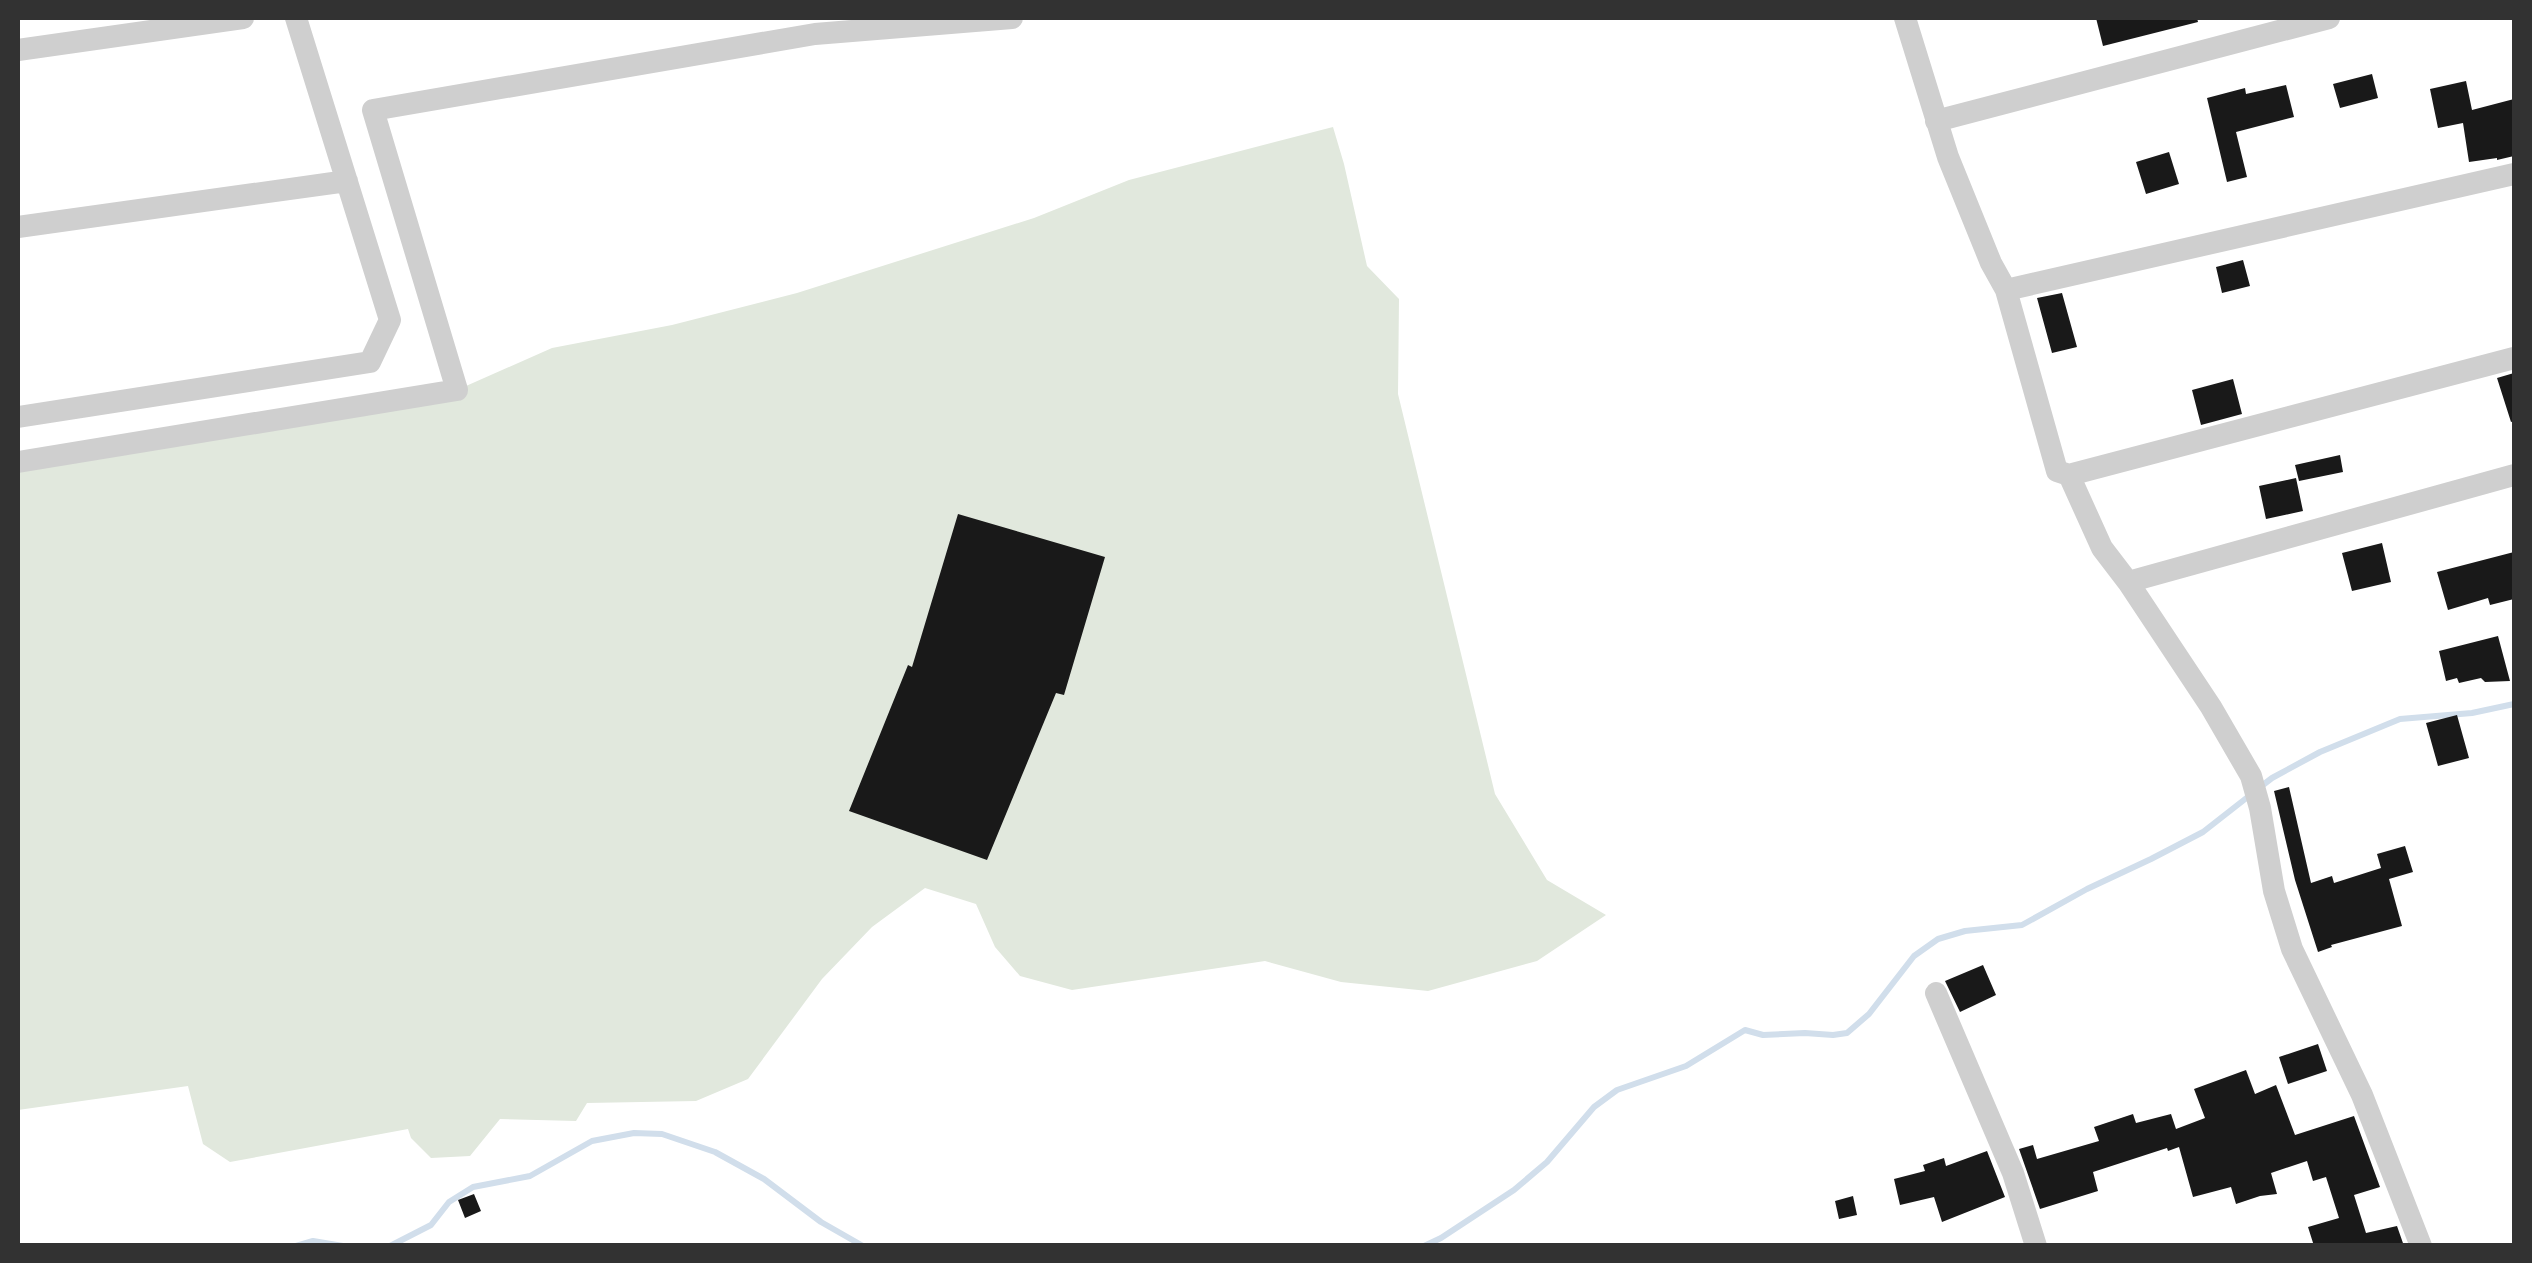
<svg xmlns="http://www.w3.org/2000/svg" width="2532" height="1263" viewBox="0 0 2532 1263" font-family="'DM Sans',sans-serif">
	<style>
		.green { fill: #e1e8dd }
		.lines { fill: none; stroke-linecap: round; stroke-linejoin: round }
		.stream { stroke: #d1deeb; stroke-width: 6 }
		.building { fill: #191919 }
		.minor { stroke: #cfcfcf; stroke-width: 22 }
	</style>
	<rect width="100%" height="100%" fill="#fff"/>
	<path class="green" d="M 1333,127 L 1344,164 L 1367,266 L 1399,299 L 1398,394 L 1495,794 L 1547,880 L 1606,915 L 1537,961 L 1428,991 L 1341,982 L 1265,961 L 1072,990 L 1020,976 L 995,947 L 976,904 L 925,888 L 872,927 L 822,979 L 748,1079 L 696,1101 L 587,1103 L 576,1121 L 500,1119 L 470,1156 L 431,1158 L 411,1138 L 408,1129 L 230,1162 L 203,1144 L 188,1086 L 18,1110 L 18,462 L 457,390 L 552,348 L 672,325 L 797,293 L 1034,218 L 1129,180 Z"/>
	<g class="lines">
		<path class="stream" d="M 2259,788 L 2272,778 L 2320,752 L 2400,719 L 2472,713 L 2514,704
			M 296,1246 L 313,1241 L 343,1246
			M 390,1246 L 431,1225 L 449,1202 L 473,1187 L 530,1176 L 592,1141 L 634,1133 L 662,1134 L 715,1152 L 764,1179 L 821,1222 L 863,1246
			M 1424,1246 L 1441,1238 L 1514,1190 L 1547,1162 L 1594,1107 L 1617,1090 L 1686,1066 L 1745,1030 L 1763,1035 L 1805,1033 L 1833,1035 L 1847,1033 L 1869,1014 L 1914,956 L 1938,939 L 1965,931 L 2022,925 L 2087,889 L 2151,859 L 2203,832 L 2249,796"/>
	</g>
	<path class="building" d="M 2096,18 L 2197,18 L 2198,22 L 2103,46 Z
		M 2372,74 L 2378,98 L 2340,108 L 2333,84 Z
		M 2466,81 L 2472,110 L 2514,99 L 2514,156 L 2497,160 L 2497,158 L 2469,162 L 2463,123 L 2438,128 L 2430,89 Z
		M 2286,85 L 2294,117 L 2236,132 L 2247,177 L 2227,182 L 2207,98 L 2245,88 L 2246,94 Z
		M 2169,152 L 2179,184 L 2146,194 L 2136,162 Z
		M 2243,260 L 2250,286 L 2222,293 L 2216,267 Z
		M 2062,293 L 2077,347 L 2052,353 L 2037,298 Z
		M 2514,373 L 2514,421 L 2511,422 L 2497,378 Z
		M 2233,379 L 2242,414 L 2201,425 L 2192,390 Z
		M 2340,455 L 2343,472 L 2299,481 L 2295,465 Z
		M 2296,478 L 2303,511 L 2266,519 L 2259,486 Z
		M 958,514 L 1105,557 L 1064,695 L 1056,693 L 987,860 L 849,811 L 908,665 L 912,667 Z
		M 2382,543 L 2391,582 L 2352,591 L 2342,553 Z
		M 2514,552 L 2514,599 L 2490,605 L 2488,598 L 2448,610 L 2437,572 Z
		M 2498,636 L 2510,681 L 2485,682 L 2481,678 L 2459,683 L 2457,678 L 2446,681 L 2439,651 Z
		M 2457,715 L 2469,758 L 2438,766 L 2426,723 Z
		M 2289,787 L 2311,883 L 2332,876 L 2334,883 L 2381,868 L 2377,854 L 2405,846 L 2413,872 L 2389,879 L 2402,926 L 2331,945 L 2332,947 L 2318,952 L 2295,880 L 2274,791 Z
		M 1983,965 L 1996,995 L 1960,1012 L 1945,981 Z
		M 2318,1044 L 2327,1071 L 2288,1084 L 2279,1057 Z
		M 2246,1070 L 2255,1094 L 2276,1085 L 2295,1135 L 2354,1116 L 2380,1187 L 2354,1195 L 2366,1233 L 2397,1226 L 2404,1246 L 2314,1246 L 2308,1227 L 2339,1218 L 2326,1177 L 2313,1181 L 2307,1161 L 2271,1173 L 2277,1194 L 2260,1196 L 2236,1204 L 2231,1187 L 2193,1197 L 2179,1147 L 2168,1151 L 2167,1148 L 2093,1172 L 2098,1191 L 2040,1209 L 2019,1149 L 2033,1145 L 2037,1159 L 2099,1141 L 2094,1127 L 2133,1114 L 2136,1123 L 2171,1114 L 2176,1129 L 2205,1118 L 2194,1089 Z
		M 1987,1151 L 2005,1197 L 1942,1222 L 1934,1197 L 1900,1205 L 1894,1179 L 1925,1171 L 1923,1165 L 1944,1158 L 1946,1166 Z
		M 474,1194 L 481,1211 L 465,1218 L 458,1200 Z
		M 1853,1196 L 1857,1215 L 1839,1219 L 1835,1201 Z"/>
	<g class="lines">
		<path class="minor" d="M 1905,18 L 1948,157 L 1991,263 L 2006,290 L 2057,471 L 2069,475 L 2102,548 L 2128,582 L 2211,707 L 2251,776 L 2260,808 L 2274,891 L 2292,949 L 2362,1095 L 2421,1246
			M 18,50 L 243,18
			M 1936,121 L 2329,18
			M 18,227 L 347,181
			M 2006,290 L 2514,174
			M 18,417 L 370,362 L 390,320 L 296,18
			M 18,462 L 457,390 L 373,110 L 815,34 L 1012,18
			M 2069,475 L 2514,358
			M 2128,582 L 2514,475
			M 1936,993 L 2013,1173 L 2036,1246"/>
	</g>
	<rect width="2532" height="1263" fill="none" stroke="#323232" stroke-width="40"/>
</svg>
